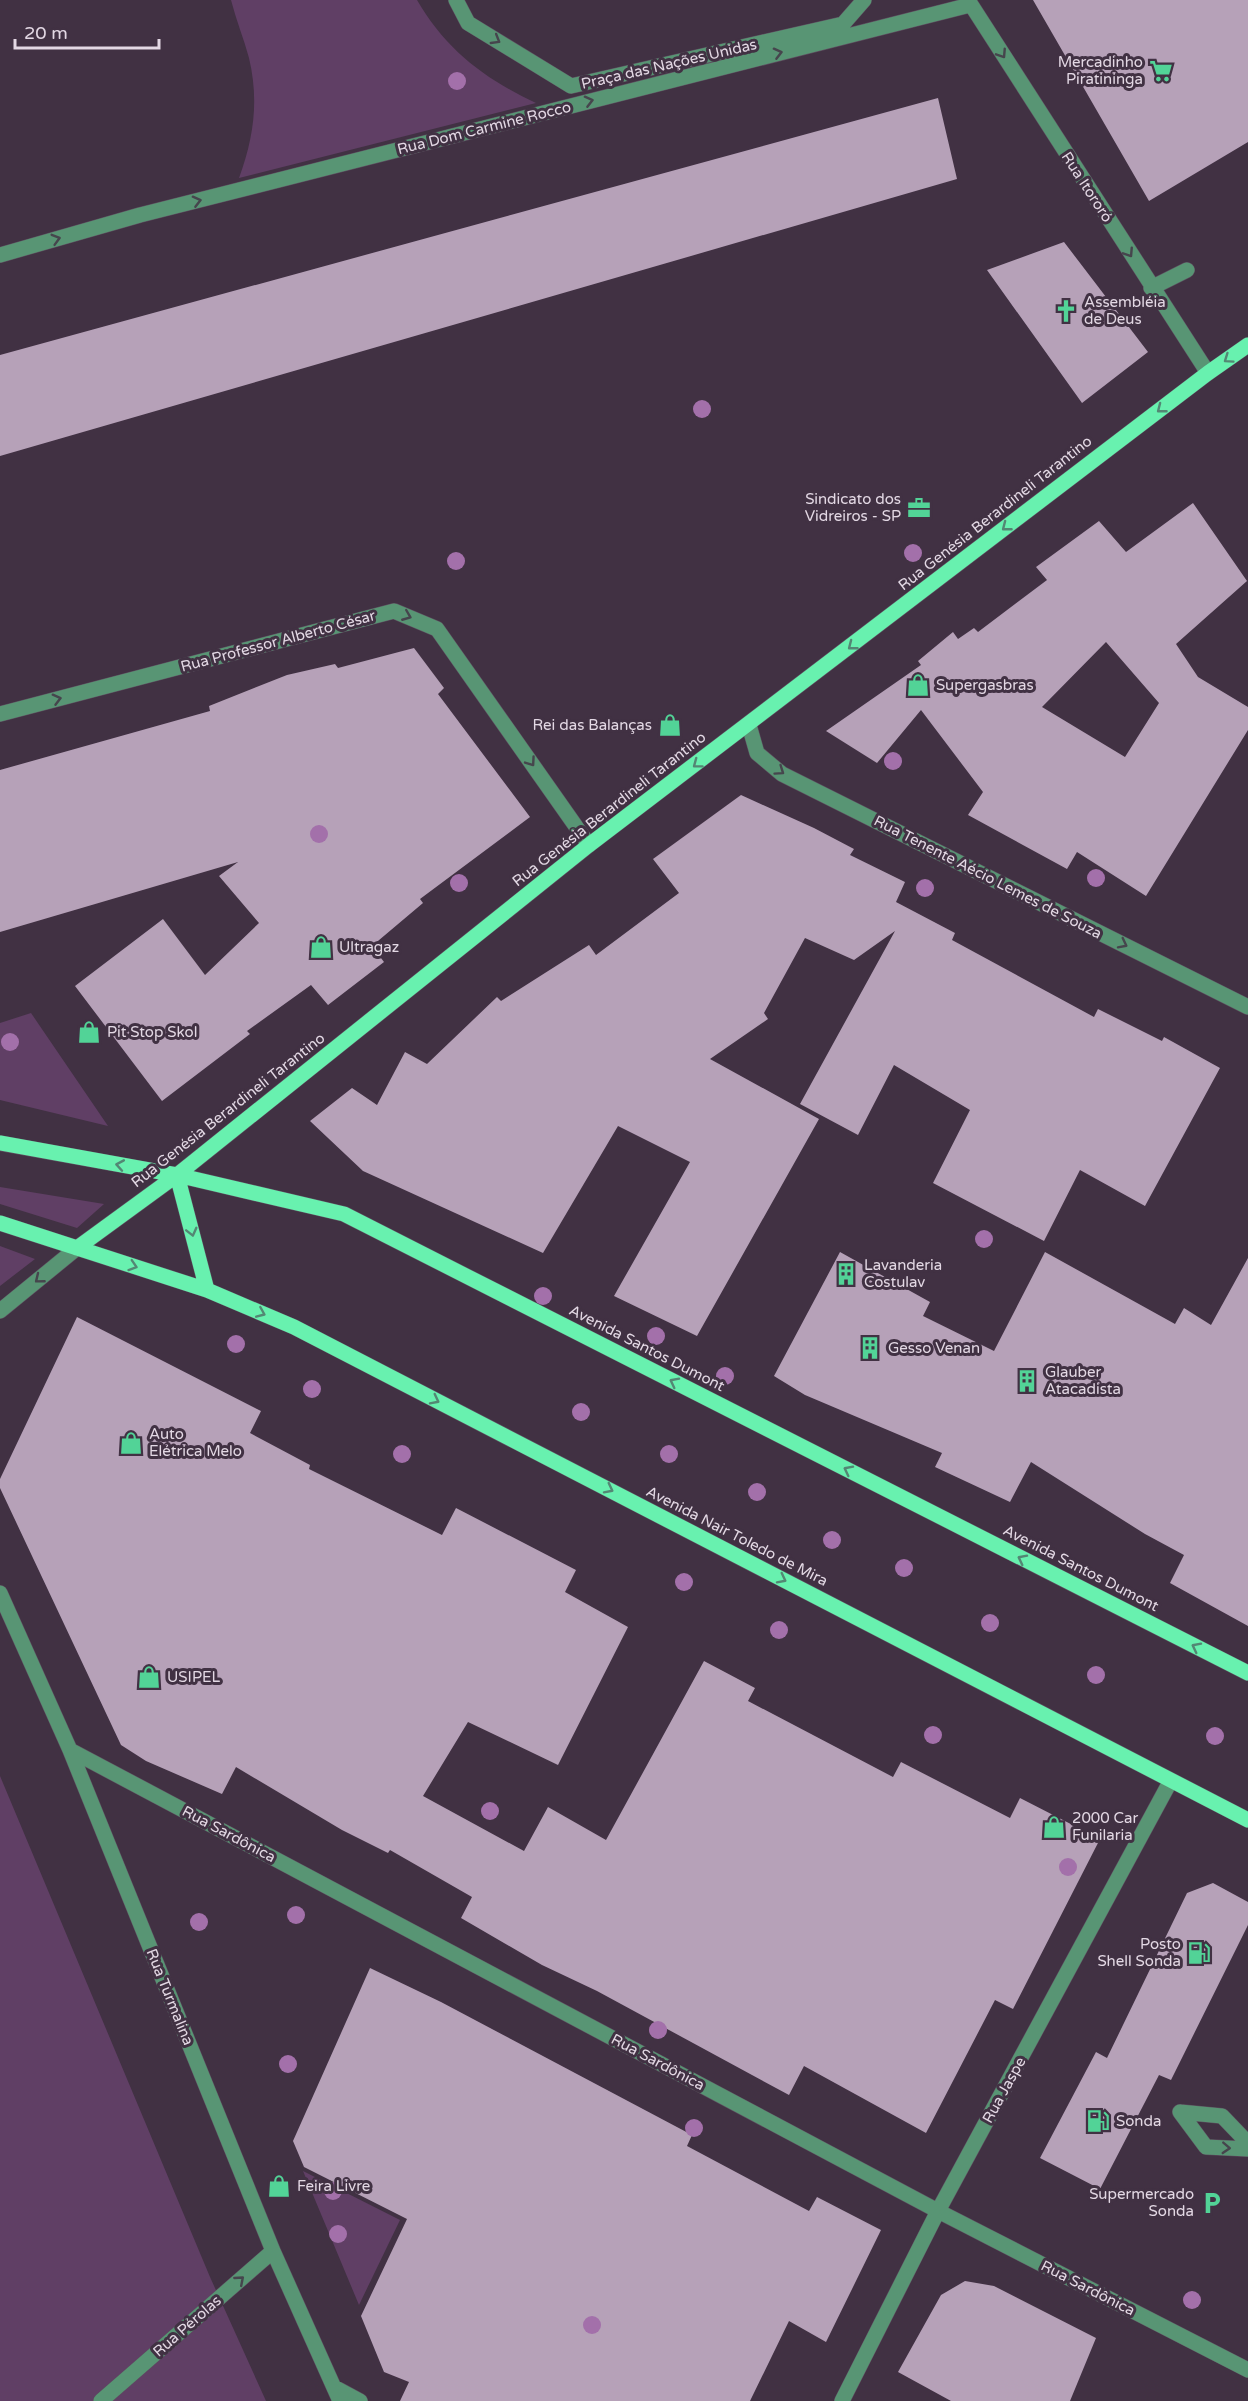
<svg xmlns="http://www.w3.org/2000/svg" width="1248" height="2401" viewBox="0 0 1248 2401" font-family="'Varela Round',sans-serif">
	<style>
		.green { fill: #603f65 }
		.building { fill: #b6a1b8; fill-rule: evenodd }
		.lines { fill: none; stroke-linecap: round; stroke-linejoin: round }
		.minor-casing { stroke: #5e4f60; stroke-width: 16 }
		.major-casing { stroke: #5e4f60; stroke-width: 16 }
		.minor { stroke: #589574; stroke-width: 15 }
		.major { stroke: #68f1af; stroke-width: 15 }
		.tree { fill: #a370aa }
		.oneway { stroke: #46454d }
		.oneway2 { stroke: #538774 }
		.labels { text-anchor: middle; stroke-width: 6; stroke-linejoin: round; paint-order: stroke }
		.poi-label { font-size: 15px; fill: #e3d8e4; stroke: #413143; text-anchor: start }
		.street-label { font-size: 15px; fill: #e3d8e4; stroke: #413143 }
	</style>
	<rect width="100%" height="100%" fill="#413143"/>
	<path class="green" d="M 231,0 L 417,0 C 446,50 485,79 536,103 L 239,178 C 254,137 259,100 249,58 C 244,39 236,20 231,0 Z
		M 31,1013 L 108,1126 L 0,1100 L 0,1023 Z
		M 0,1187 L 104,1204 L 77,1228 L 0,1204 Z
		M 0,1246 L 35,1259 L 0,1286 Z
		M 0,1776 L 210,2277 L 266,2401 L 0,2401 Z
		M 303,2171 L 400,2220 L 359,2305 Z"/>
	<path class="building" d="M 1033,0 L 1248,0 L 1248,142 L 1149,201 Z
		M 938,98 L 957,179 L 0,456 L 0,355 Z
		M 1064,242 L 1148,352 L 1082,403 L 987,270 Z
		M 1193,503 L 1247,581 L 1176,644 L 1198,677 L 1248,707 L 1248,730 L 1146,896 L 1077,852 L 1067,869 L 968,815 L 983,792 L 921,710 L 877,763 L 826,731 L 921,665 L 918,661 L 953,632 L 958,639 L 974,628 L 978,632 L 1047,580 L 1036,567 L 1099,521 L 1126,552 ZM 1106,642 L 1159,703 L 1125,757 L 1042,707 Z
		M 414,648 L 444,688 L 438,694 L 530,817 L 420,899 L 423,903 L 372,946 L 384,962 L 328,1005 L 311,985 L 247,1031 L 250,1034 L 162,1101 L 75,986 L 163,919 L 205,975 L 259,923 L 219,876 L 238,862 L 0,932 L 0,770 L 210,711 L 209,706 L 287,675 L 335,664 L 338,668 Z
		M 741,795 L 814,828 L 854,849 L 850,855 L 905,882 L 896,902 L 955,933 L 952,940 L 1094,1017 L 1098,1009 L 1162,1041 L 1164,1037 L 1220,1068 L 1145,1206 L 1080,1170 L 1044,1241 L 933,1183 L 970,1110 L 894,1065 L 858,1135 L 800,1104 L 895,931 L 854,960 L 805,938 L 764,1013 L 768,1019 L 710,1059 L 819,1119 L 697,1336 L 614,1296 L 690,1162 L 618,1126 L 543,1253 L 363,1171 L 310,1121 L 352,1088 L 377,1105 L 405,1052 L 427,1064 L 497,997 L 501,1001 L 589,945 L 596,955 L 679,893 L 653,859 Z
		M 840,1252 L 930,1302 L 923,1316 L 994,1351 L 1045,1252 L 1175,1324 L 1184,1308 L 1211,1325 L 1248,1258 L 1248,1626 L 1170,1583 L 1184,1555 L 1145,1534 L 1031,1462 L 1010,1502 L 935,1467 L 942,1453 L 805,1395 L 774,1376 Z
		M 77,1317 L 261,1411 L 250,1433 L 310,1465 L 309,1469 L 442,1535 L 456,1508 L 576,1570 L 565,1592 L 628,1627 L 558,1765 L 468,1722 L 423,1796 L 524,1851 L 548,1807 L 606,1840 L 704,1661 L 755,1688 L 748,1701 L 893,1777 L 901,1762 L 1010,1818 L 1020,1798 L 1100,1839 L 1013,2009 L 995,2000 L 926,2133 L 804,2066 L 789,2095 L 597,1991 L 542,1965 L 461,1918 L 472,1897 L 390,1850 L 388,1853 L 342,1830 L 236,1767 L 222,1794 L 146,1761 L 121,1745 L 0,1488 L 0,1479 Z
		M 1213,1883 L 1248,1902 L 1248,1925 L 1171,2080 L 1159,2075 L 1100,2189 L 1040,2158 L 1096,2052 L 1107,2058 L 1187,1893 Z
		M 370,1968 L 441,2002 L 692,2135 L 687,2146 L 809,2211 L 817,2197 L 881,2230 L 826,2342 L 789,2321 L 750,2401 L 400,2401 L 409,2382 L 384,2372 L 361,2316 L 407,2219 L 304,2167 L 293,2141 Z
		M 965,2281 L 994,2286 L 1096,2338 L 1070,2401 L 951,2401 L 898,2372 L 941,2295 Z"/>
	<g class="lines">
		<g class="minor-casing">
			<path id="minor" d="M 456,0 L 468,23 L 571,86 L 843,24 L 864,0
				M 968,0 L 1208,373
				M 0,255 L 140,215 L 970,5
				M 1151,288 L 1187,270
				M 0,714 L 394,611 L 437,629 L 589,845
				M 749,725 L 757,753 L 782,774 L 1248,1007
				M 0,1311 L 77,1248
				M 0,1593 L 70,1750 L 273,2251 L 340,2401
				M 70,1750 L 938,2211 L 1248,2370
				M 1180,2112 L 1206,2147 L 1248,2149
				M 1180,2112 L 1222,2116 L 1248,2143
				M 334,2387 L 360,2401
				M 101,2401 L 273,2251
				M 842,2401 L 938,2211 L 1170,1782"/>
		</g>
		<g class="major-casing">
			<path id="major" d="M 0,1143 L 177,1175 L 344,1214 L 1248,1673
				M 177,1175 L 207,1290
				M 0,1223 L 207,1290 L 294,1327 L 1248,1820
				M 77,1248 L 177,1175 L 589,845 L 1208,373 L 1248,345"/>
		</g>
		<use href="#minor" class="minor"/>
		<use href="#major" class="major"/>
	</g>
	<g class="tree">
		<circle cx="457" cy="81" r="9"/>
		<circle cx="702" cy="409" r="9"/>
		<circle cx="913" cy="553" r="9"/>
		<circle cx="456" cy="561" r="9"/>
		<circle cx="893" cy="761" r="9"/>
		<circle cx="319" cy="834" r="9"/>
		<circle cx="1096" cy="878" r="9"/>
		<circle cx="459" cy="883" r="9"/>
		<circle cx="925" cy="888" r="9"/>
		<circle cx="10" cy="1042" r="9"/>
		<circle cx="984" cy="1239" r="9"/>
		<circle cx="543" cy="1296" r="9"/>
		<circle cx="656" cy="1336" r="9"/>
		<circle cx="236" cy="1344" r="9"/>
		<circle cx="725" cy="1376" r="9"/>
		<circle cx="312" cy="1389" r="9"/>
		<circle cx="581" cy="1412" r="9"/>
		<circle cx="402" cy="1454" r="9"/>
		<circle cx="669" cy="1454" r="9"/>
		<circle cx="757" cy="1492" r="9"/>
		<circle cx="832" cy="1540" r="9"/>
		<circle cx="904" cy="1568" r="9"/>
		<circle cx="684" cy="1582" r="9"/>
		<circle cx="990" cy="1623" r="9"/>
		<circle cx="779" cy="1630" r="9"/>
		<circle cx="1096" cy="1675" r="9"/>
		<circle cx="933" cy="1735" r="9"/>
		<circle cx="1215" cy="1736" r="9"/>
		<circle cx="490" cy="1811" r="9"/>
		<circle cx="1068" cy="1867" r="9"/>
		<circle cx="296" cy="1915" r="9"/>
		<circle cx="199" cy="1922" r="9"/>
		<circle cx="658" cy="2030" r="9"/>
		<circle cx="288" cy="2064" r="9"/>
		<circle cx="694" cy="2128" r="9"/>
		<circle cx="333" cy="2191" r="9"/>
		<circle cx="338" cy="2234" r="9"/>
		<circle cx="1192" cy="2300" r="9"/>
		<circle cx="592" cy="2325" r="9"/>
	</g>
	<defs><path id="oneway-chevron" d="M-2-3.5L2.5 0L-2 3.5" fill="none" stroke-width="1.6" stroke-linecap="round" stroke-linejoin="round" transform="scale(1.5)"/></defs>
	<g class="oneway">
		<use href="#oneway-chevron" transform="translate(496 40) rotate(31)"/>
		<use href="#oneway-chevron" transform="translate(778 53) rotate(-14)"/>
		<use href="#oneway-chevron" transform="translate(1002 54) rotate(57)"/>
		<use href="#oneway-chevron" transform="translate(589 101) rotate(-14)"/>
		<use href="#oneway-chevron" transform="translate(197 201) rotate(-14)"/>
		<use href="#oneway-chevron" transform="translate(56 239) rotate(-16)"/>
		<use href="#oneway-chevron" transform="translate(1129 253) rotate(57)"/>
		<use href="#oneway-chevron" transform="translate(407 616) rotate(22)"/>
		<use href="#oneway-chevron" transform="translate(57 699) rotate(-15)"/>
		<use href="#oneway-chevron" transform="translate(531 762) rotate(55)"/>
		<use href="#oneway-chevron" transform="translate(780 771) rotate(35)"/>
		<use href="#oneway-chevron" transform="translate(1123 944) rotate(27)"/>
		<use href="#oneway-chevron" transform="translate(39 1279) rotate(141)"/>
		<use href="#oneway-chevron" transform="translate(1226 2148) rotate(3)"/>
		<use href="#oneway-chevron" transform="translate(240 2280) rotate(-41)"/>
	</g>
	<g class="oneway2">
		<use href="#oneway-chevron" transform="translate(1228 359) rotate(145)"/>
		<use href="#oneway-chevron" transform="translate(1161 409) rotate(142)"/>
		<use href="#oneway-chevron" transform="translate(1006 527) rotate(142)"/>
		<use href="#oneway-chevron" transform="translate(852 646) rotate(142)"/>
		<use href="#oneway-chevron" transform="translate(697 764) rotate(143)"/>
		<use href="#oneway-chevron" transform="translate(120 1165) rotate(-170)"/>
		<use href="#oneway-chevron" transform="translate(192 1232) rotate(76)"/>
		<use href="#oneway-chevron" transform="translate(133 1266) rotate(18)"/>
		<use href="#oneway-chevron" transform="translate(261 1313) rotate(23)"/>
		<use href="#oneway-chevron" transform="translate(674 1382) rotate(-153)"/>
		<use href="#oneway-chevron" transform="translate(435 1400) rotate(27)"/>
		<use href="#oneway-chevron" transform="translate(848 1470) rotate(-153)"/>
		<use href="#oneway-chevron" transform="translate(609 1489) rotate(27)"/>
		<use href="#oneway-chevron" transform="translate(1022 1559) rotate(-153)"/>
		<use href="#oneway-chevron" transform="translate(782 1579) rotate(27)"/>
		<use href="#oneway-chevron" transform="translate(1196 1647) rotate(-153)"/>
	</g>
	<defs>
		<g id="supermarket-bare" transform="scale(1.8)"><path d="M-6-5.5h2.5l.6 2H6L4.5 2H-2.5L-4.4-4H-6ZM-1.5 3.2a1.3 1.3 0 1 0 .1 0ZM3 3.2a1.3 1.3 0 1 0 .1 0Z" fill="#52d397" stroke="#413143" stroke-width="2.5" paint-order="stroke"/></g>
		<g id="church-bare" transform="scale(1.8)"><path d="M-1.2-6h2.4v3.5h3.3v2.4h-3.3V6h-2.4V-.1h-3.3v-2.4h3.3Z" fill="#52d397" stroke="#413143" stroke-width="2.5" paint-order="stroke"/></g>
		<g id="office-bare" transform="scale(1.8)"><path d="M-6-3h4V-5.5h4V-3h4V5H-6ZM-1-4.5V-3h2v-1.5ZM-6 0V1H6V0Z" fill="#52d397" stroke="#413143" stroke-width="2.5" paint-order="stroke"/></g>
		<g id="shop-bare" transform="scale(1.8)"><path d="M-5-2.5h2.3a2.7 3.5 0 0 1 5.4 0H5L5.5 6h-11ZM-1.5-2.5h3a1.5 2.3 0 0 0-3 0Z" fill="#52d397" stroke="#413143" stroke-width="2.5" paint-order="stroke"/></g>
		<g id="building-bare" transform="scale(1.8)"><path d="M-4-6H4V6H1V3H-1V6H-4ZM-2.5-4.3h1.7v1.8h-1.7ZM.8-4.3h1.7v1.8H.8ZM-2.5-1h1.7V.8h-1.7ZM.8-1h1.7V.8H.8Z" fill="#52d397" stroke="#413143" stroke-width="2.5" paint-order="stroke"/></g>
		<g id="fuel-bare" transform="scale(1.8)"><path d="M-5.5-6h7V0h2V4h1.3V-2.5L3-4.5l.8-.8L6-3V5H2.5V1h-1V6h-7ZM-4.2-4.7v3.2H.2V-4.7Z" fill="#52d397" stroke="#413143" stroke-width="2.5" paint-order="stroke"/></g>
		<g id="parking-bare" transform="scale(1.8)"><path d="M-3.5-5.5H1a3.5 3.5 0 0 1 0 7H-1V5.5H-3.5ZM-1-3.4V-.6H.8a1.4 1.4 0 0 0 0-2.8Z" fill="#52d397" stroke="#413143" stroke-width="2.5" paint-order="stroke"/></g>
	</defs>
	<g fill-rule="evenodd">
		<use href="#supermarket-bare" x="1161" y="71"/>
		<use href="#church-bare" x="1066" y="311"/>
		<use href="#office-bare" x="919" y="508"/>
		<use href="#shop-bare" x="918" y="685"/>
		<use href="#shop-bare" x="670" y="725"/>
		<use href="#shop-bare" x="321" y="947"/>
		<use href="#shop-bare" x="89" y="1032"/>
		<use href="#building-bare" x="846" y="1274"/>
		<use href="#building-bare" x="870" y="1348"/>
		<use href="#building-bare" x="1027" y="1381"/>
		<use href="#shop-bare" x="131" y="1443"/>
		<use href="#shop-bare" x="149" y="1677"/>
		<use href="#shop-bare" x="1054" y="1827"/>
		<use href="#fuel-bare" x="1199" y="1953"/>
		<use href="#fuel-bare" x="1098" y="2121"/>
		<use href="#shop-bare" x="279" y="2186"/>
		<use href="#parking-bare" x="1212" y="2203"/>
	</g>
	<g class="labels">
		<g class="poi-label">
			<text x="1143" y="67" text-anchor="end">Mercadinho<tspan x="1143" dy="17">Piratininga</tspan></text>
			<text x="1084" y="307">Assembléia<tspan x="1084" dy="17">de Deus</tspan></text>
			<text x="901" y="504" text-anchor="end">Sindicato dos<tspan x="901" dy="17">Vidreiros - SP</tspan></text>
			<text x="936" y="690">Supergasbras</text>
			<text x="652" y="730" text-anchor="end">Rei das Balanças</text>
			<text x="339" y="952">Ultragaz</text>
			<text x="107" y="1037">Pit Stop Skol</text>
			<text x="864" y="1270">Lavanderia<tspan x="864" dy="17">Costulav</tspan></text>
			<text x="888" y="1353">Gesso Venan</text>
			<text x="1045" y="1377">Glauber<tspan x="1045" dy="17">Atacadista</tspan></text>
			<text x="149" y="1439">Auto<tspan x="149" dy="17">Elétrica Melo</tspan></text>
			<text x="167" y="1682">USIPEL</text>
			<text x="1072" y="1823">2000 Car<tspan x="1072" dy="17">Funilaria</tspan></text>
			<text x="1181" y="1949" text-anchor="end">Posto<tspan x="1181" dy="17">Shell Sonda</tspan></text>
			<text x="1116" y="2126">Sonda</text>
			<text x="297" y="2191">Feira Livre</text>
			<text x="1194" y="2199" text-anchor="end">Supermercado<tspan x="1194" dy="17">Sonda</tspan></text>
		</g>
		<g class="street-label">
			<text transform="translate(669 64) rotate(-13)" y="5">Praça das Nações Unidas</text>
			<text transform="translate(484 128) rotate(-14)" y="5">Rua Dom Carmine Rocco</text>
			<text transform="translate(1087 187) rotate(57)" y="5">Rua Itororó</text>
			<text transform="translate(995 513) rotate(-38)" y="5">Rua Genésia Berardineli Tarantino</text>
			<text transform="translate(278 641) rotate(-15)" y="5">Rua Professor Alberto César</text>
			<text transform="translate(609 809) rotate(-38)" y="5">Rua Genésia Berardineli Tarantino</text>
			<text transform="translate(988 877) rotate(27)" y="5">Rua Tenente Aécio Lemes de Souza</text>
			<text transform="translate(228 1110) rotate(-38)" y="5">Rua Genésia Berardineli Tarantino</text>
			<text transform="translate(647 1348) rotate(27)" y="5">Avenida Santos Dumont</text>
			<text transform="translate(737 1536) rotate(27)" y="5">Avenida Nair Toledo de Mira</text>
			<text transform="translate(1081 1568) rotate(27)" y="5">Avenida Santos Dumont</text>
			<text transform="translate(229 1834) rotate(28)" y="5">Rua Sardônica</text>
			<text transform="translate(170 1997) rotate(68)" y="5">Rua Turmalina</text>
			<text transform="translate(658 2062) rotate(28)" y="5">Rua Sardônica</text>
			<text transform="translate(1004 2090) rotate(-61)" y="5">Rua Jaspe</text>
			<text transform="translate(1088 2288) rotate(27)" y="5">Rua Sardônica</text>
			<text transform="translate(187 2326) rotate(-41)" y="5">Rua Pérolas</text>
		</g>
	</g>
	<path d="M15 39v9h144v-9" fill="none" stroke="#e3d8e4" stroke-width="3"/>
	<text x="24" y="39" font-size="18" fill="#e3d8e4" stroke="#413143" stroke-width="4.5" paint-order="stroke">20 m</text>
</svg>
